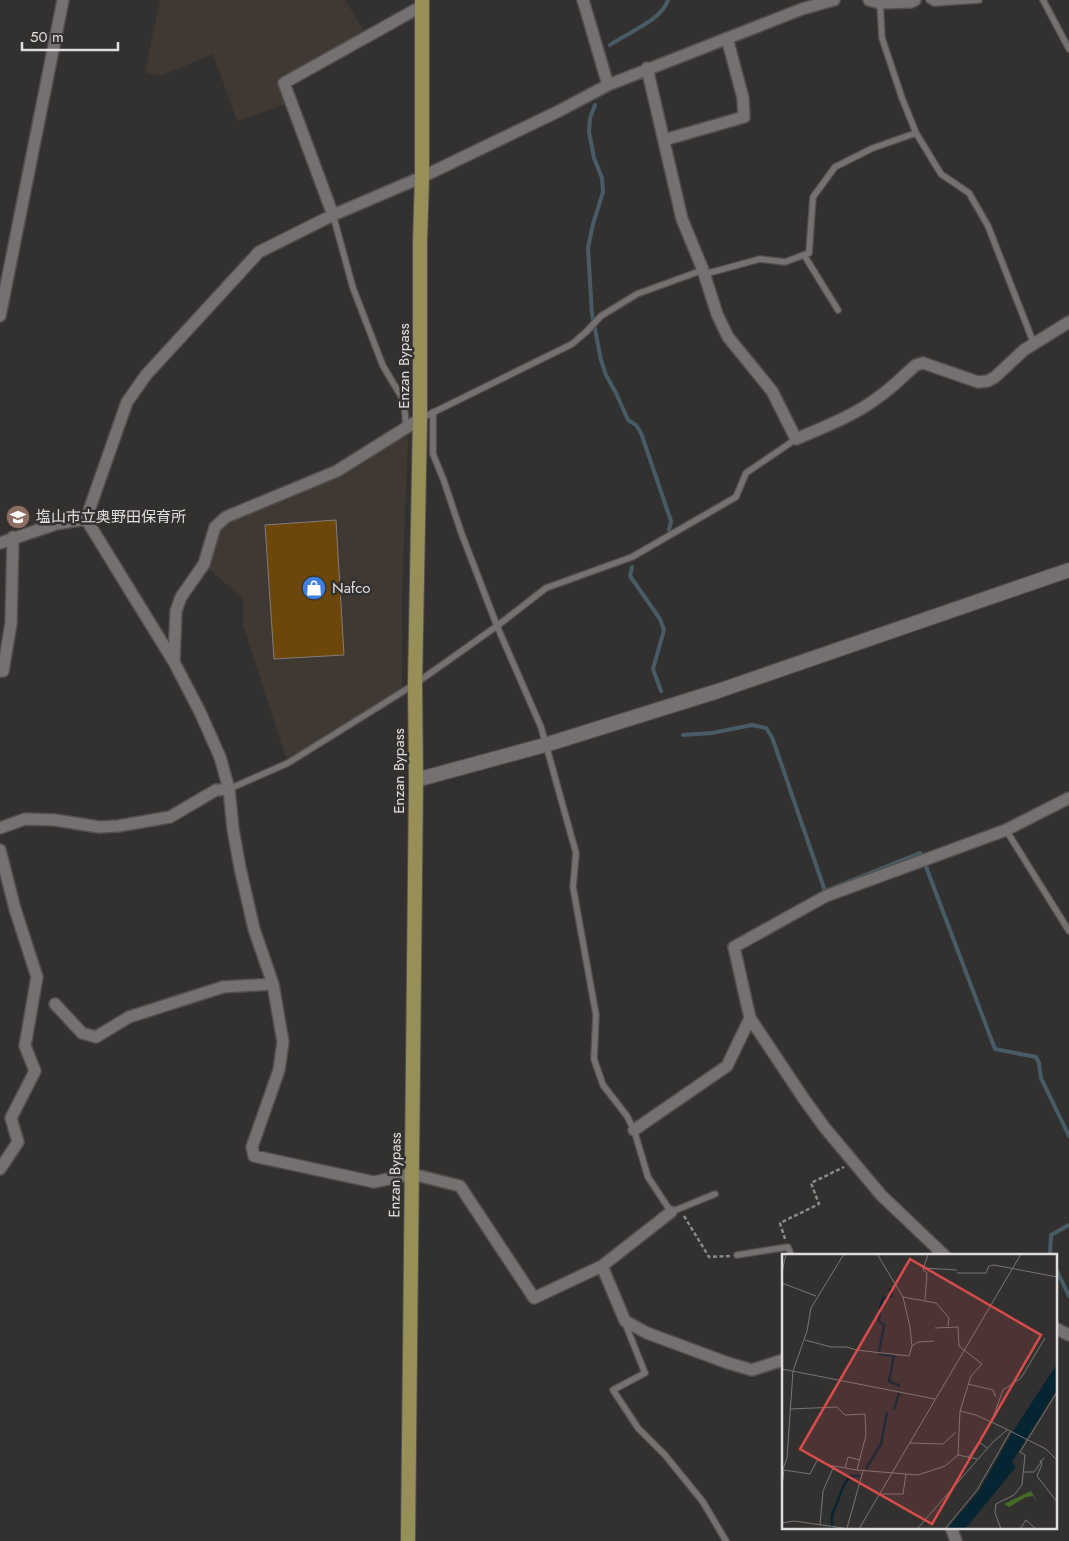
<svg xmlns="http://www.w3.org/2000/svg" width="1069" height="1541" viewBox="0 0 1069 1541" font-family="Jost,'Noto Sans JP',sans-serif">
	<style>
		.built { fill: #403833 }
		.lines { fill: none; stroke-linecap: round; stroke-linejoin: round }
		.stream { stroke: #475c66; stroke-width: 4 }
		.building { fill: #6d470a; stroke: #7f7d7b }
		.service-casing { stroke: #524f4e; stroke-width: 8 }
		.minor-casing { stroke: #524f4e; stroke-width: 14 }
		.tertiary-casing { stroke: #524f4e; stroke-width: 16 }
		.trunk-casing { stroke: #524f4e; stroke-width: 16 }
		.path { stroke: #8c8a89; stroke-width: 2.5; stroke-dasharray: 4 2.5; stroke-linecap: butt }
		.service { stroke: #747170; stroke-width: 5.5 }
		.minor { stroke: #747170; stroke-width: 11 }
		.tertiary { stroke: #747170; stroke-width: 14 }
		.trunk { stroke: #969058; stroke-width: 14 }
		.labels { text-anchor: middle; stroke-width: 5; stroke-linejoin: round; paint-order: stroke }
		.street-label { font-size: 15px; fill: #e0dedd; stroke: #33312f }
		.poi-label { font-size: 15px; fill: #e0dedd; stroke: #33312f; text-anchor: start }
		.inset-river { fill: none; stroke: #062533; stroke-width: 2.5 }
		.inset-road { fill: none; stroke: #787675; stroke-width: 1 }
		.view { fill: #d84c4c; fill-opacity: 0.15; stroke: #d84c4c; stroke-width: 2.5 }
		.inset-edge { fill: none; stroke: #e0dedd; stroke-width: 2.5 }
	</style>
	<rect width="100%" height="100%" fill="#33312f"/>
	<path class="built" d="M 160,0 L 345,0 L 366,34 L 279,81 L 286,104 L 237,121 L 213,54 L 160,76 L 145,72 Z
		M 408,436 L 402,591 L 402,691 L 332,736 L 286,758 L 243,625 L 243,599 L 204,564 L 215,527 L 337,471 Z"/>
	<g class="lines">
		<path class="stream" d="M 610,45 C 628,32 661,21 668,0
			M 595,105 L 590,118 L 589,132 L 594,158 L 602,178 L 603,192 L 593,224 L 588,248 L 592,314 L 601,360 L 606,375 L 616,393 L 628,420 L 636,425 L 641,433 L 671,521 L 669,530
			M 632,567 L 630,576 L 660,619 L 664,630 L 653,669 L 661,691
			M 683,735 L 712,733 L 752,725 L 766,728 L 772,737 L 825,891 L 920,853
			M 925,864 L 995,1049 L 1036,1057 L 1039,1063 L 1041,1078 L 1069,1136
			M 1050,1255 L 1051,1235 L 1069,1225
			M 1055,1267 L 1069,1296"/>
	</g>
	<path class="building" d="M 336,520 L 344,655 L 274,659 L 265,525 Z"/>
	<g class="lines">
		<g class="service-casing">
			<path id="service" d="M 929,0 L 934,3 L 979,0
				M 1043,0 L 1069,49
				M 880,3 L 882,38 L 902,98 L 916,133 L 941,174 L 969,193 L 988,226 L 1034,344
				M 333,215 L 353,288 L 383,366 L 404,401 L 406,427
				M 804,255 L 838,310
				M 705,274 L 760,259 L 785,262 L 809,253 L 813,197 L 835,167 L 873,148 L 916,133
				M 433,412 L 433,454 L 444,481 L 461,532 L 497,626 L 541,727 L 576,853 L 573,887 L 596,1015 L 594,1059 L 603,1085 L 627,1116 L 634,1130 L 648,1177 L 671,1212 L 715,1194
				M 422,418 L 572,344 L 586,332 L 601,316 L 637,294 L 703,270
				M 229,789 L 288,763 L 415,684 L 497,626 L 546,588 L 632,557 L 736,497 L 746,473 L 796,439
				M 1006,830 L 1069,931
				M 737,1255 L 788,1247 L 791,1255
				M 625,1323 L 645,1373 L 613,1390 L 638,1428 L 665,1455 L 703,1502 L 726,1541"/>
		</g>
		<g class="minor-casing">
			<path id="minor" d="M 583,0 L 608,85
				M 869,0 L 880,3 L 911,2 L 915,0
				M 647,68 L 682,219 L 703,270 L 717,314 L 728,337 L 772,391 L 796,439 C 824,427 856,415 880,396 C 893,387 904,375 916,365 L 923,363 L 978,382 L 988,381 L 995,377 L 1024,350 L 1069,322
				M 664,140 L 744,117 L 743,98 L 727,38
				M 333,215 L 284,83 L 422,6
				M 0,316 L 63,0
				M 86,519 L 174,662 L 200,712 L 220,757 L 229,789 L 233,829 L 240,868 L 254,929 L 273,984 L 283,1042 L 279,1070 L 252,1147 L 254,1156 L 374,1182 L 412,1174 L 460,1186 L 534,1298 L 602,1266 L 671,1212
				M 86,519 L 127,402 L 146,375 L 259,252 L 333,215 L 422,177 L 559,111 L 608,85 L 802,9 L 834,0
				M 0,543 L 56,524 L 86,519
				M 174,662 L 176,611 L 181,597 L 204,564 L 215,527 L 226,517 L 337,471 L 420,419
				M 0,671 L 3,671 L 11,623 L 13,537
				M 0,828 L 25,819 L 55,820 L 99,827 L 118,826 L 170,817 L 216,790 L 229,789
				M 0,850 L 15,909 L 37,977 L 25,1046 L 35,1071 L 11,1118 L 18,1142 L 0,1169
				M 55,1004 L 82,1033 L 96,1037 L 129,1017 L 223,987 L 273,984
				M 634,1130 L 727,1066 L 750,1018
				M 944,1255 L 881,1195 L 825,1128 L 804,1099 L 750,1018 L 734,947 L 826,896 L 1006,830 L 1069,798
				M 602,1266 L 625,1321 L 647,1333 L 728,1363 L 752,1370 L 783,1360
				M 1055,1328 L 1069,1335
				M 951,1527 L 956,1541"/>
		</g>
		<g class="tertiary-casing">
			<path id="tertiary" d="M 416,780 L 545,745 L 718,691 L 1069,570"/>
		</g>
		<g class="trunk-casing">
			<path id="trunk" d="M 408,1541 L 416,780 L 415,684 L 420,419 L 420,242 L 422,177 L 422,0"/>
		</g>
		<path class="path" d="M 684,1216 L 709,1257 L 730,1256
			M 785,1239 L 780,1223 L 819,1204 L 811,1183 L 844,1167"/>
		<use href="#service" class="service"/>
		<use href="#minor" class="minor"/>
		<use href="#tertiary" class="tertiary"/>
		<use href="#trunk" class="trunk"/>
	</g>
	<defs>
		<g id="school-disc" transform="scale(1.25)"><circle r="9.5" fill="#8d6e63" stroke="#33312f"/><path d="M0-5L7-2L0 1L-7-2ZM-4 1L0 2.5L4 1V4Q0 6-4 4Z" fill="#fff"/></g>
		<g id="shop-disc" transform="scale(1.25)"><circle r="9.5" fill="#3f7fe0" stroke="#33312f"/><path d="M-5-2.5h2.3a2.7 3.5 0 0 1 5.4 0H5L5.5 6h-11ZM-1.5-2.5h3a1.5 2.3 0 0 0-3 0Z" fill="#fff"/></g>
	</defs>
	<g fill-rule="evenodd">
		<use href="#school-disc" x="18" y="517"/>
		<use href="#shop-disc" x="314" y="588"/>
	</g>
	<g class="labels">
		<g class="street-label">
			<text transform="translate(404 366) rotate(-90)" y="5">Enzan Bypass</text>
			<text transform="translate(399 771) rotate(-90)" y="5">Enzan Bypass</text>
			<text transform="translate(395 1175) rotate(-89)" y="5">Enzan Bypass</text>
		</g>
		<g class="poi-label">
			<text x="36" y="522">塩山市立奥野田保育所</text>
			<text x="332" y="593">Nafco</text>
		</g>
	</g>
	<g transform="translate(782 1254)">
		<rect width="275" height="275" fill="#33312f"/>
		<path d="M 249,237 L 256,249 L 251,242 L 244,243 L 227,253 L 222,250 Z" fill="#436c27"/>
		<path d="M 275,110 L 275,135 L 230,208 L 234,213 L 183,275 L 165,275 L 197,237 L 231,177 Z" fill="#062533"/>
		<path class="inset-river" d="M 97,98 L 102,71 L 97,67 L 99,50 L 101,44 L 110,42 L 108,34M 97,100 L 112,102 L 107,127 L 118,132M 112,156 L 117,139M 84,215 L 99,190 L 105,158M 50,275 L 50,261 L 62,231 L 68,222 L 78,222"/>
		<path class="inset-road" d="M 141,14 L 175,16M 0,19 L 4,0M 175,19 L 204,19 L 207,12 L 212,11 L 275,23M 0,29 L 34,42M 121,43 L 154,49 L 167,64 L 166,72M 143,46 L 145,19 L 141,16 L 146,0M 153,74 L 176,73 L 177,92 L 200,110 L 189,122 L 178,157 L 176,201M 23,86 L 49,93 L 65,93 L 74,96 L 127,102 L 130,92 L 128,73 L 121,43 L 95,0M 130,92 L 136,88 L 152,87M 0,115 L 153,145M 186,130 L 211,136 L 214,143M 8,155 L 55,153 L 63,161 L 83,160 L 84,181 L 75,216M 178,157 L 194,161 L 220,173 L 264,195 L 275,206M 209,169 L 221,136 L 239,124 L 263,84M 128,189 L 161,190 L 174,178M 176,201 L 195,205M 186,204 L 197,188 L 205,194M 258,206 L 260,210 L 255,222 L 275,248M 63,214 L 66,203 L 78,206M 0,218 L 5,204 L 11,117 L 25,77 L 29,54 L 62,0M 242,218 L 252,218 L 262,204M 0,231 L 2,216 L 28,220 L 36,205 L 46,211 L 75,216 L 136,221 L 163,212 L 176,201M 98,240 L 121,240 L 124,220M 0,269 L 12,267 L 68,275M 38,271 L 41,237 L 52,212M 65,274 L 81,217M 77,275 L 239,0M 135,275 L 211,188 L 225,176M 163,275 L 195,236 L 228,178M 219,275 L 213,259 L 214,250 L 232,241 L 240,231 L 243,201 L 238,198 L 275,138M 238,275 L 244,266 L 254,275"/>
		<path class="view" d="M 128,5 L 259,81 L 150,270 L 18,195 Z"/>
		<rect width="275" height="275" class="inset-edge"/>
	</g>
	<path d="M22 42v8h96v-8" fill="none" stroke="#e0dedd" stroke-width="2.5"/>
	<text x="30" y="42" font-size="15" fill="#e0dedd" stroke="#33312f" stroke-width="4" paint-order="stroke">50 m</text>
</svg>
